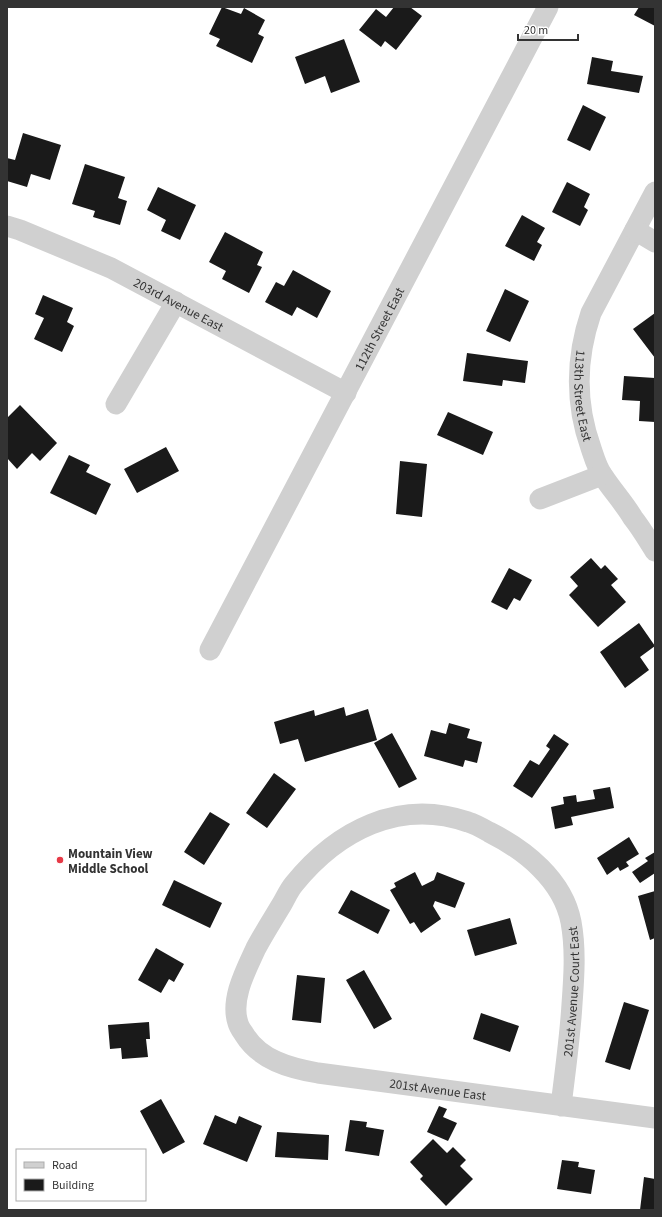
<svg xmlns="http://www.w3.org/2000/svg" width="662" height="1217" viewBox="0 0 662 1217" font-family="'Source Sans 3',sans-serif">
	<style>
		.building { fill: #1a1a1a }
		.lines { fill: none; stroke-linecap: round; stroke-linejoin: round }
		.minor { stroke: #d0d0d0; stroke-width: 21 }
		.poi-dot { fill: #e63946; stroke: #fff; stroke-width: 1.5 }
		.labels { text-anchor: middle; stroke-width: 4; stroke-linejoin: round; paint-order: stroke }
		.street-label { font-size: 13px; fill: #333; stroke: #fff }
		.poi-label { font-size: 13px; font-weight: bold; fill: #333; stroke: #fff; text-anchor: start }
	</style>
	<rect width="100%" height="100%" fill="#fff"/>
	<path class="building" d="M 222,7 L 241,14 L 244,8 L 265,20 L 258,34 L 264,37 L 252,63 L 216,46 L 220,39 L 209,34 Z
		M 394,7 L 410,7 L 422,16 L 396,50 L 385,41 L 381,47 L 359,30 L 376,9 L 386,17 Z
		M 639,7 L 655,7 L 655,26 L 634,15 Z
		M 344,39 L 360,82 L 331,93 L 325,76 L 305,84 L 295,57 Z
		M 592,57 L 613,61 L 611,71 L 643,76 L 639,93 L 587,84 Z
		M 583,105 L 606,117 L 590,151 L 567,140 Z
		M 23,133 L 61,145 L 50,180 L 31,174 L 27,187 L 7,181 L 7,158 L 15,160 Z
		M 85,164 L 125,177 L 118,198 L 127,201 L 120,225 L 93,217 L 95,211 L 72,204 Z
		M 567,182 L 590,194 L 584,207 L 588,210 L 580,226 L 552,212 Z
		M 158,187 L 196,205 L 180,240 L 161,231 L 166,220 L 147,210 Z
		M 522,215 L 545,228 L 537,242 L 542,245 L 534,261 L 505,246 Z
		M 225,232 L 263,252 L 257,265 L 262,267 L 249,293 L 222,279 L 226,271 L 209,262 Z
		M 293,270 L 331,291 L 317,318 L 297,307 L 292,316 L 265,302 L 276,282 L 284,286 Z
		M 505,289 L 529,301 L 510,342 L 486,331 Z
		M 43,295 L 73,308 L 67,322 L 74,326 L 62,352 L 34,339 L 44,318 L 35,314 Z
		M 655,313 L 655,358 L 633,329 Z
		M 467,353 L 528,361 L 525,383 L 503,380 L 502,386 L 463,381 Z
		M 624,376 L 655,378 L 655,422 L 639,421 L 640,401 L 622,400 Z
		M 20,405 L 57,443 L 40,461 L 32,453 L 17,469 L 7,458 L 7,418 Z
		M 448,412 L 493,432 L 483,455 L 437,435 Z
		M 166,447 L 179,471 L 137,493 L 124,469 Z
		M 69,455 L 90,465 L 86,472 L 111,484 L 96,515 L 50,493 Z
		M 400,461 L 427,464 L 422,517 L 396,514 Z
		M 591,558 L 601,569 L 605,565 L 618,579 L 611,585 L 626,602 L 598,627 L 569,595 L 578,586 L 570,577 Z
		M 509,568 L 532,580 L 520,601 L 514,598 L 507,610 L 491,602 Z
		M 639,623 L 655,646 L 640,657 L 649,670 L 625,688 L 600,652 Z
		M 344,707 L 346,716 L 368,709 L 377,740 L 305,762 L 298,739 L 280,744 L 274,722 L 314,710 L 315,716 Z
		M 449,723 L 470,729 L 467,738 L 482,742 L 477,763 L 465,760 L 463,767 L 424,756 L 431,730 L 446,734 Z
		M 392,733 L 417,779 L 399,788 L 374,743 Z
		M 554,734 L 569,744 L 532,798 L 513,786 L 530,760 L 539,765 L 550,749 L 546,746 Z
		M 274,773 L 296,789 L 267,828 L 246,813 Z
		M 610,787 L 614,808 L 571,817 L 573,825 L 555,829 L 551,807 L 564,804 L 563,797 L 576,795 L 577,802 L 595,799 L 593,790 Z
		M 210,812 L 230,824 L 204,865 L 184,852 Z
		M 629,837 L 639,854 L 626,862 L 629,866 L 620,871 L 618,867 L 607,875 L 597,858 Z
		M 655,852 L 655,873 L 640,883 L 632,872 L 648,861 L 645,858 Z
		M 415,872 L 422,886 L 434,880 L 437,872 L 465,883 L 455,908 L 435,901 L 433,906 L 441,919 L 421,933 L 414,922 L 410,924 L 390,890 L 396,887 L 394,883 Z
		M 174,880 L 222,903 L 210,928 L 162,905 Z
		M 351,890 L 390,910 L 378,934 L 338,913 Z
		M 655,891 L 655,938 L 650,940 L 638,896 Z
		M 510,918 L 517,944 L 475,956 L 467,930 Z
		M 156,948 L 184,964 L 174,982 L 169,979 L 161,993 L 138,980 Z
		M 364,970 L 392,1019 L 374,1029 L 346,980 Z
		M 297,975 L 325,978 L 321,1023 L 292,1020 Z
		M 624,1002 L 649,1010 L 630,1070 L 605,1062 Z
		M 481,1013 L 519,1026 L 510,1052 L 473,1039 Z
		M 149,1022 L 150,1039 L 146,1039 L 148,1057 L 122,1059 L 121,1048 L 110,1049 L 108,1025 Z
		M 161,1099 L 185,1142 L 163,1154 L 140,1111 Z
		M 439,1106 L 447,1109 L 443,1117 L 457,1123 L 448,1141 L 427,1132 Z
		M 215,1115 L 236,1124 L 239,1116 L 262,1126 L 247,1162 L 203,1144 Z
		M 350,1120 L 367,1122 L 366,1127 L 384,1130 L 379,1156 L 345,1151 Z
		M 277,1132 L 329,1135 L 328,1160 L 275,1157 Z
		M 433,1139 L 447,1153 L 453,1147 L 466,1160 L 460,1166 L 473,1179 L 446,1206 L 420,1179 L 423,1176 L 410,1162 Z
		M 562,1160 L 579,1162 L 578,1167 L 595,1170 L 591,1194 L 557,1189 Z
		M 644,1177 L 655,1179 L 655,1210 L 640,1210 Z"/>
	<g class="lines">
		<g class="minor">
			<path id="s1" d="M 655,192 L 591,313 C 576,357 575,404 591,448 C 594,457 597,468 603,476 C 612,490 624,503 633,518 C 641,528 648,540 655,551"/>
			<path id="s2" d="M 7,226 L 20,230 L 111,268 L 346,393"/>
			<path d="M 635,230 L 655,242"/>
			<path d="M 116,404 L 176,302"/>
			<path d="M 540,499 L 602,475"/>
			<path id="s3" d="M 210,650 L 548,7"/>
			<path id="s4" d="M 561,1106 C 565,1072 570,1038 572,1004 C 574,977 576,949 571,922 C 563,880 525,850 489,832 C 482,828 475,824 468,822 C 399,798 337,831 294,884 C 289,890 286,897 282,904 C 273,919 264,933 256,948 C 246,970 230,999 238,1023 C 239,1027 242,1031 244,1034 C 260,1060 289,1068 318,1073 L 655,1118"/>
		</g>
	</g>
	<circle class="poi-dot" cx="60" cy="860" r="4"/>
	<g class="labels">
		<g class="street-label">
			<text dy="5" stroke="none"><textPath href="#s2" startOffset="189">203rd Avenue East</textPath></text>
			<text dy="5" stroke="none"><textPath href="#s3" startOffset="363">112th Street East</textPath></text>
			<text dy="5" stroke="none"><textPath href="#s1" startOffset="221">113th Street East</textPath></text>
			<text dy="5" stroke="none"><textPath href="#s4" startOffset="115">201st Avenue Court East</textPath></text>
			<text dy="5" stroke="none"><textPath href="#s4" startOffset="905">201st Avenue East</textPath></text>
		</g>
		<g class="poi-label">
			<text x="68" y="858">Mountain View<tspan x="68" dy="15">Middle School</tspan></text>
		</g>
	</g>
	<rect width="662" height="1217" fill="none" stroke="#333333" stroke-width="16"/>
	<rect x="16" y="1149" width="130" height="52" fill="#ffffff" stroke="#adadad"/>
	<rect x="24" y="1162" width="20" height="6" fill="#d0d0d0" stroke="#adadad"/>
	<text x="52" y="1169" font-size="12" fill="#333333">Road</text>
	<rect x="24" y="1179" width="20" height="12" fill="#1a1a1a" stroke="#adadad"/>
	<text x="52" y="1189" font-size="12" fill="#333333">Building</text>
	<path d="M518 34v6h60v-6" fill="none" stroke="#333333" stroke-width="2"/>
	<text x="524" y="34" font-size="12" fill="#333333" stroke="#ffffff" stroke-width="3" paint-order="stroke">20 m</text>
</svg>
